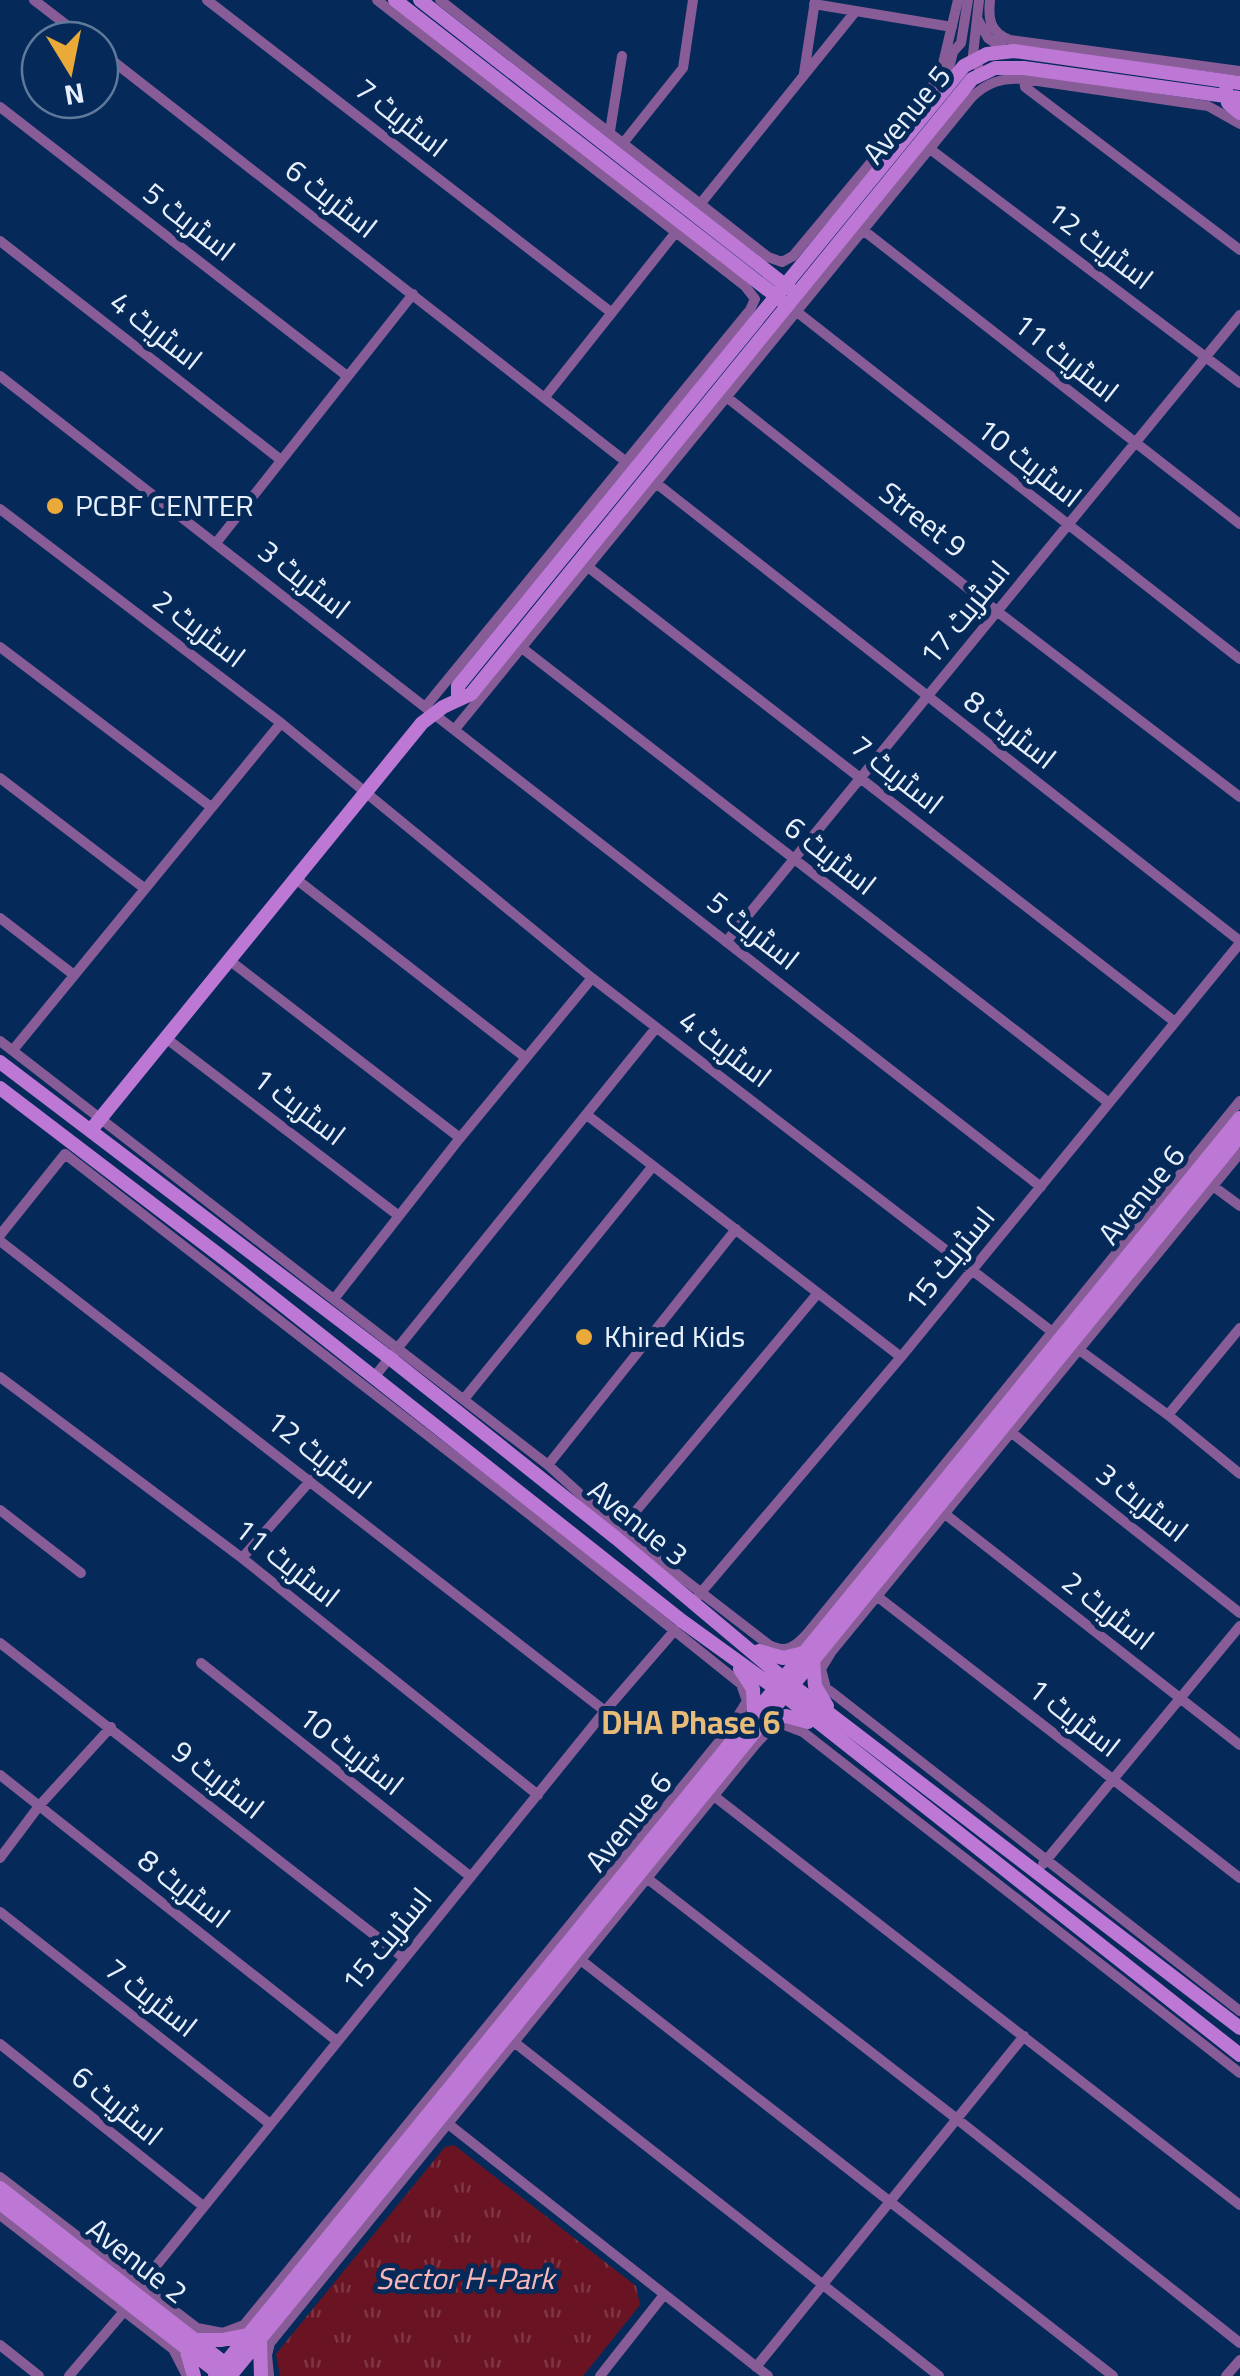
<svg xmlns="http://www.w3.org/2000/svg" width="1240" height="2376" viewBox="0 0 1240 2376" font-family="Georgia,Cairo,serif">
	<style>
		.park { fill: url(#park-tufts) }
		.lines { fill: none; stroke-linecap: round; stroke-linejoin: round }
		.street { stroke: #885d97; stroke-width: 10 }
		.secondary { stroke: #bd77d5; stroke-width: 14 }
		.poi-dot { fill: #eaaa39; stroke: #052a59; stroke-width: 4 }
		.labels { text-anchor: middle; stroke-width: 10; stroke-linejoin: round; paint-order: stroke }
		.street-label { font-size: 30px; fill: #e6effb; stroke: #052a59 }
		.poi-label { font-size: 30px; fill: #e6effb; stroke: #052a59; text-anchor: start }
		.park-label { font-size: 30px; font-style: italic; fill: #f9b7b8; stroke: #052a59 }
		.neighbourhood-label { font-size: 32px; font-weight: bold; fill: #e8bc78; stroke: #052a59 }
	</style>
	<defs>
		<pattern id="park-tufts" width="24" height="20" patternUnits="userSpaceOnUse" patternTransform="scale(2.5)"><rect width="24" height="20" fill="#6a1322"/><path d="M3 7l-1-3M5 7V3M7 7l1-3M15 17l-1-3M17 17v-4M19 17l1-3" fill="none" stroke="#7f3643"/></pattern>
	</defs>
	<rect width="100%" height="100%" fill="#052a59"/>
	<path class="park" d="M 454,2145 L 636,2286 L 640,2305 L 583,2376 L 280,2376 L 276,2354 L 445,2147 Z"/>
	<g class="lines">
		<path class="street" d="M 34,0 L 86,40
			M 207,0 L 612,313
			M 377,0 L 745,286 L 755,299 L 750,310 L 426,706
			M 440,0 L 768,257 L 782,262 L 793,256 L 928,94 L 942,68 L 958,0
			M 979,0 L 973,55 L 981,73
			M 990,0 C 988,19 990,33 1010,40 L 1240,71
			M 814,4 L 952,27
			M 978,20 L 988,38 L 1007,51
			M 100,51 L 625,461
			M 804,73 L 815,1
			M 1024,79 L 1208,106 L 1240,124
			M 944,88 L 953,52 L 961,43 L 968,0
			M 0,107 L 347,376
			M 610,131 L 622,56
			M 624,142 L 683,68 L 693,0
			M 930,149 L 1240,383
			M 701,203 L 855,12
			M 863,230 L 1240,524
			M 0,241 L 281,460
			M 792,308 L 1240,659
			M 0,376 L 1041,1187
			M 724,395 L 998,612 L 1240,797
			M 545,397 L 676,232
			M 656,483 L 1240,941
			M 0,509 L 281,723 L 592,978 L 1055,1334
			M 216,543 L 413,294
			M 588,567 L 1175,1022
			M 0,647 L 211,807
			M 522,648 L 1109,1103
			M 455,729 L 971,98 C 986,83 1002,77 1024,79 L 1025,87 L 1240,250
			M 0,778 L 144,888
			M 296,879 L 526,1058
			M 0,918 L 74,975
			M 726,942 L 1240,315
			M 229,960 L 460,1138
			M 167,1039 L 399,1216
			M 0,1041 L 548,1465 L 620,1530 L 769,1645 C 786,1654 795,1647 807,1634 L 1240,1101
			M 13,1050 L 281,723
			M 587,1115 L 901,1357
			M 1240,1153 L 832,1651 L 821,1669 L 826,1688 L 834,1694 L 1240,2011
			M 1213,1186 L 1240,1206
			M 0,1235 L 65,1154 L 529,1514 L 741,1684 L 747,1701 L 731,1727 L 244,2325 L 223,2333 L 197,2328 L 0,2177
			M 0,1241 L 605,1711
			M 334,1299 L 460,1138 L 592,978
			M 1074,1346 L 1168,1415 L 1240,1474
			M 375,1376 L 656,1028
			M 0,1377 L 242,1558 L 538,1795
			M 464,1399 L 653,1166
			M 1168,1415 L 1240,1328
			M 1012,1433 L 1240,1613
			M 548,1465 L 736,1229
			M 0,1510 L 81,1573
			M 945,1514 L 1240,1745
			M 620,1530 L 818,1293
			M 242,1558 L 311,1480
			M 698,1596 L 901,1357 L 1240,943
			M 878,1597 L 1240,1878
			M 0,1643 L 404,1958
			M 201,1663 L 471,1877
			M 0,1775 L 337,2041
			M 714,1796 L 1240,2205
			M 0,1858 L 39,1806 L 111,1727
			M 1043,1864 L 1240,1626
			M 648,1879 L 957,2119 L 1240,2343
			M 0,1912 L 270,2124
			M 582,1961 L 1113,2376
			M 514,2042 L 939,2376
			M 0,2044 L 203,2206
			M 447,2123 L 768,2376
			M 0,2215 L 173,2349 L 187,2376
			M 139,2287 L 605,1711 L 675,1630
			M 0,2345 L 39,2376
			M 756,2367 L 1024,2036
			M 69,2376 L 126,2309
			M 269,2376 L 267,2355 L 270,2343 L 755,1745 L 770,1729 L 782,1724 L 803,1732 L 1240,2073
			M 600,2376 L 663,2296
			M 1226,2376 L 1240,2360"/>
		<path class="secondary" d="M 395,0 L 781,300
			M 420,0 L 790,289
			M 1226,90 L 1228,103 L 1240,113
			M 458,698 L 458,686 L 964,66 L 987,54 L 1014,51 L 1240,83
			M 0,1062 L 391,1359 L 616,1538 L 783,1678 L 1240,2028
			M 0,1088 L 227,1261 L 682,1621 L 775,1688 L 1240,2055
			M 91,1130 L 422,723 L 443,707 L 471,694 L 972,79 L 995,68 L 1024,68 L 1240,98
			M 759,1651 L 783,1658 L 803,1653
			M 813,1661 L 815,1686 L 827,1706
			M 740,1669 L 753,1689 L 754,1713
			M 763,1721 L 786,1716 L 808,1722
			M 0,2188 L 232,2369
			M 0,2203 L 222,2376
			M 195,2340 L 222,2340 L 247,2335
			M 260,2340 L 261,2376
			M 186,2348 L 194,2376
			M 215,2376 L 1240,1118
			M 230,2376 L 1240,1136"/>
	</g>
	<g class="poi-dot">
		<circle cx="55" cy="506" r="10"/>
		<circle cx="584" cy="1337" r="10"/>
	</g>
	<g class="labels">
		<g class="street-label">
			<text transform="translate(907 115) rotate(-50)" y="10">Avenue 5</text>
			<text transform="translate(401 118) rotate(38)" y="10">اسٹریٹ 7</text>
			<text transform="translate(331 199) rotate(38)" y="10">اسٹریٹ 6</text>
			<text transform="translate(189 222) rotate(38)" y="10">اسٹریٹ 5</text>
			<text transform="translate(1100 246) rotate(37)" y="10">اسٹریٹ 12</text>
			<text transform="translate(156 331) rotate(38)" y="10">اسٹریٹ 4</text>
			<text transform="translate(1066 358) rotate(38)" y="10">اسٹریٹ 11</text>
			<text transform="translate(1029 463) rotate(38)" y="10">اسٹریٹ 10</text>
			<text transform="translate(923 520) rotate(38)" y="10">Street 9</text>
			<text transform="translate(304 580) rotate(38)" y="10">اسٹریٹ 3</text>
			<text transform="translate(965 613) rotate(-51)" y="10">اسٹریٹ 17</text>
			<text transform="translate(199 629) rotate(37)" y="10">اسٹریٹ 2</text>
			<text transform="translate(1010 730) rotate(38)" y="10">اسٹریٹ 8</text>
			<text transform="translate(897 775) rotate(38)" y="10">اسٹریٹ 7</text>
			<text transform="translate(830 856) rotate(38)" y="10">اسٹریٹ 6</text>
			<text transform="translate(753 931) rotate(38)" y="10">اسٹریٹ 5</text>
			<text transform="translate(725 1049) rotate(37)" y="10">اسٹریٹ 4</text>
			<text transform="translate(299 1107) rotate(37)" y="10">اسٹریٹ 1</text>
			<text transform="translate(1142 1195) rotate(-51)" y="10">Avenue 6</text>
			<text transform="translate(950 1259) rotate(-51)" y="10">اسٹریٹ 15</text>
			<text transform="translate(319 1455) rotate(38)" y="10">اسٹریٹ 12</text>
			<text transform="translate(1142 1503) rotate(38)" y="10">اسٹریٹ 3</text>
			<text transform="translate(638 1523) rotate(39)" y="10">Avenue 3</text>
			<text transform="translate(287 1563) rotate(38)" y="10">اسٹریٹ 11</text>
			<text transform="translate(1108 1611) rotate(38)" y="10">اسٹریٹ 2</text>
			<text transform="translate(1074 1718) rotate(38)" y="10">اسٹریٹ 1</text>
			<text transform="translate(351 1751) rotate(38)" y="10">اسٹریٹ 10</text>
			<text transform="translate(218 1780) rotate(38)" y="10">اسٹریٹ 9</text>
			<text transform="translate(629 1822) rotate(-51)" y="10">Avenue 6</text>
			<text transform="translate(184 1889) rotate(38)" y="10">اسٹریٹ 8</text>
			<text transform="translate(387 1940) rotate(-51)" y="10">اسٹریٹ 15</text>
			<text transform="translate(151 1998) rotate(38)" y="10">اسٹریٹ 7</text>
			<text transform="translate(117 2106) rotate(39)" y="10">اسٹریٹ 6</text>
			<text transform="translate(137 2261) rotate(38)" y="10">Avenue 2</text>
		</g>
		<g class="poi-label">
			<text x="75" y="516">PCBF CENTER</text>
			<text x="604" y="1347">Khired Kids</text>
		</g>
		<g class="park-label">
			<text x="465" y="2289">Sector H-Park</text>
		</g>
		<g class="neighbourhood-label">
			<text x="691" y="1734">DHA Phase 6</text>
		</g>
	</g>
	<g transform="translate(70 70) rotate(170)"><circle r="48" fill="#052a59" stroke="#5f799a" stroke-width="2.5"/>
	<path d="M0-8L18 38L0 25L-18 38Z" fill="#eaaa39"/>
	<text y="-15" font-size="28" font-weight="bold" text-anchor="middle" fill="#e6effb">N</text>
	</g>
</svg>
